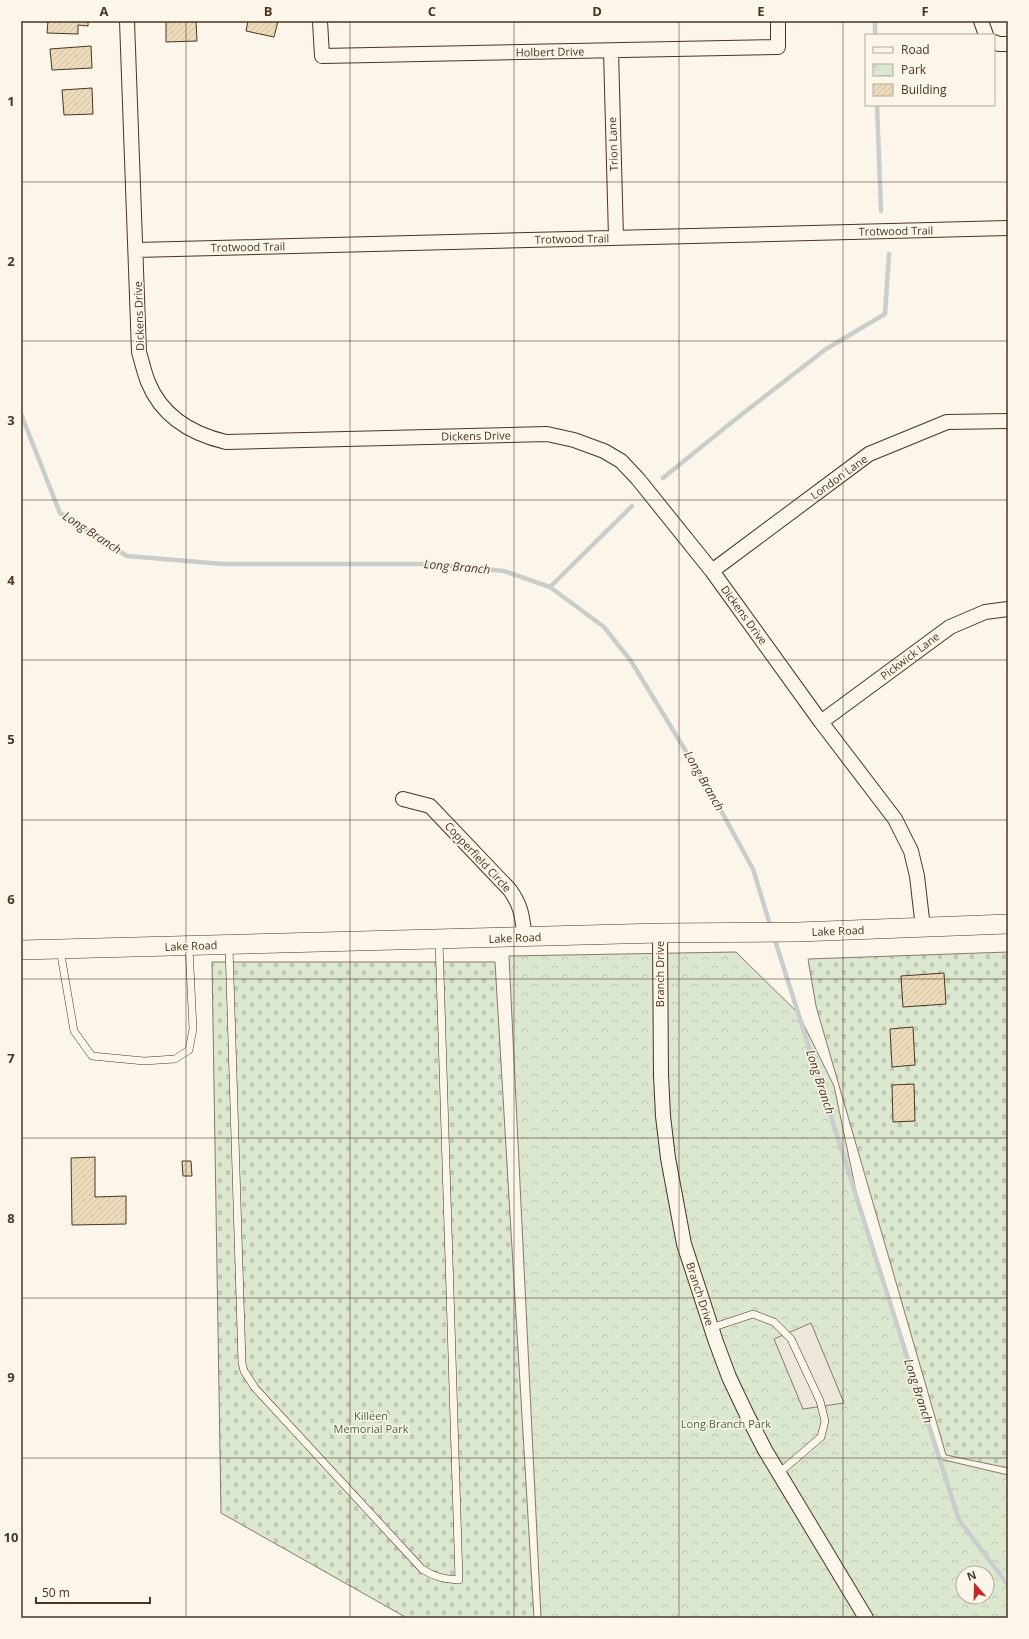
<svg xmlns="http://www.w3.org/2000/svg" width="1029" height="1639" viewBox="0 0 1029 1639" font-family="'Open Sans',sans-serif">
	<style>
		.cemetery { fill: url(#cemetery-stones); stroke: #887966 }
		.park { fill: url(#park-crowns); stroke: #887966; fill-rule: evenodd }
		.parking { fill: #ede7d9; stroke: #887966 }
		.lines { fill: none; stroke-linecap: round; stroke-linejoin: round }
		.stream { stroke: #c9cecd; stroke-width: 4.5 }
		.building { fill: url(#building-hatch); stroke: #4a3520 }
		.lane-casing { stroke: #4a3520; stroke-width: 8 }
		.street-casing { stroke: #4a3520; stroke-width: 16 }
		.secondary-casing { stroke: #4a3520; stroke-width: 20 }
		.lane { stroke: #fbf6e9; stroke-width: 7 }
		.street { stroke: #fbf6e9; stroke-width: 14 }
		.secondary { stroke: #fbf6e9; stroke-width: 19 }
		.grid { fill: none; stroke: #4a3520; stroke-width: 1; stroke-opacity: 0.55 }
		.labels { text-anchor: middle; stroke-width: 3; stroke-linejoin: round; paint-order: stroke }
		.street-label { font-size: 11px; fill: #4a3520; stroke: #fbf6e9 }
		.park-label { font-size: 11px; fill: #436837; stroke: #fbf6e9 }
		.water-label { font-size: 12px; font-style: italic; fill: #4a3520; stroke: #fbf6e9 }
		.neatline { fill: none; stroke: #4a3520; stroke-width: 1.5 }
		.grid-label { font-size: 13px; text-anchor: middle; font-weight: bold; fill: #4a3520 }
	</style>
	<defs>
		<pattern id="cemetery-stones" width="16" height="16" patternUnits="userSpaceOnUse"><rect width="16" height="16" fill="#dce7d0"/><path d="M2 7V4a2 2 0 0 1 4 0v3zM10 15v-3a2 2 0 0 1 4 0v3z" fill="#bec7b2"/></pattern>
		<pattern id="park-crowns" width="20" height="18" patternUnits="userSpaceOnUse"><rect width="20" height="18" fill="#dce7d0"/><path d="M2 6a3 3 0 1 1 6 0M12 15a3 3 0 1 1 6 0" fill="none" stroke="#bec7b2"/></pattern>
		<pattern id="building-hatch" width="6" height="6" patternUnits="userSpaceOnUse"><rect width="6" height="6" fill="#ecdcbc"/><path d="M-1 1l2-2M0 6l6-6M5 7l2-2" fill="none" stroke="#ccbda1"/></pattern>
	</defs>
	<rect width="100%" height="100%" fill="#fbf6e9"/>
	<path class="cemetery" d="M 1008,952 L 1008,1468 L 946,1455 L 816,1006 L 808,959 Z
		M 212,962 L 495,962 L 534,1618 L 407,1618 L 221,1513 Z"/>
	<path class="park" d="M 736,952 L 798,1013 L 834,1086 L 857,1196 L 940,1459 L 1008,1475 L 1008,1618 L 541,1618 L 509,956 ZM 963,1573 L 987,1573 L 987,1597 L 963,1597 Z"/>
	<path class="parking" d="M 811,1323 L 844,1403 L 803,1409 L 774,1339 Z"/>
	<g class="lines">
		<path class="stream" d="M 875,21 L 875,35
			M 877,105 L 881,211
			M 21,414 L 60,513 L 127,556 L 223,564 L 435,564 L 504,571 L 550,587 L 604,627 L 631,661 L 713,796 L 753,869 L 771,928
			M 663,478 L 732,422 L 826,349 L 885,314 L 889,254
			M 550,587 L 632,506
			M 774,937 L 959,1520 L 1008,1585"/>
	</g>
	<path class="building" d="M 48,21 L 88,21 L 88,26 L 78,25 L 78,34 L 47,33 Z
		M 166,21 L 196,21 L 197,41 L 166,42 Z
		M 248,21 L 278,21 L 274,37 L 246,31 Z
		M 91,46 L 92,68 L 52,70 L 50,49 Z
		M 92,88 L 93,114 L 64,115 L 62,90 Z
		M 944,973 L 946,1004 L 903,1007 L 901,976 Z
		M 913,1027 L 915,1065 L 892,1067 L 890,1029 Z
		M 914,1084 L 915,1121 L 893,1122 L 892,1085 Z
		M 95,1157 L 95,1197 L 126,1196 L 126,1224 L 72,1225 L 71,1158 Z
		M 182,1161 L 191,1161 L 192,1176 L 183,1176 Z"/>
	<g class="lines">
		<g class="lane-casing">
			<path id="lane" d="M 229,946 L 242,1363 L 244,1371 L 255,1388 L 422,1569 C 434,1577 444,1579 459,1580 L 439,940
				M 60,949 L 74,1031 L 92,1056 L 144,1061 L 175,1059 L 189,1050 L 193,1029 L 189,947
				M 711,1328 L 753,1314 L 774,1322 L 791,1339 L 820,1401 L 825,1421 L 821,1437 L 779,1473"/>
		</g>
		<g class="street-casing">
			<path id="street" d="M 127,21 L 139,352 C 142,362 144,372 148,382 C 162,417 192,434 226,442 L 547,434 L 574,440 L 604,451 L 621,461 L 638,479 L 712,571 L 821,722 L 895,819 L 911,851 L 917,876 L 923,928
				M 320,21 L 322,56 L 778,47 L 778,21
				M 981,21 L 986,35
				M 994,42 L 999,44 L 1008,44
				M 611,51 L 616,238
				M 136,250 L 1008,228
				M 712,571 L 869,454 L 947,422 L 1008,421
				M 821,722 L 950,627 L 985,612 L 1008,609
				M 403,799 L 430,806 L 510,890 C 522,907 522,917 525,938
				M 660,933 L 661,1075 L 663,1116 L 668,1158 L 684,1244 L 716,1342 L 729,1377 L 747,1415 L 765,1450 L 866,1618"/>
		</g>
		<g class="secondary-casing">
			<path id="secondary" d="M 21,950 L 660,933 L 798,932 L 1008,924"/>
		</g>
		<use href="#lane" class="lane"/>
		<use href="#street" class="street"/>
		<use href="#secondary" class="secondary"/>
	</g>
	<path class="grid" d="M 186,21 L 186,1618M 350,21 L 350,1618M 514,21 L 514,1618M 679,21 L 679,1618M 843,21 L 843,1618M 21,182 L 1008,182M 21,341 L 1008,341M 21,500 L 1008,500M 21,660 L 1008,660M 21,820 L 1008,820M 21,979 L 1008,979M 21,1138 L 1008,1138M 21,1298 L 1008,1298M 21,1458 L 1008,1458"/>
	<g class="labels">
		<g class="street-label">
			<text transform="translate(550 52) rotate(-1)" y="4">Holbert Drive</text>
			<text transform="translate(613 144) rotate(-92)" y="4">Trion Lane</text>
			<text transform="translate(896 231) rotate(-1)" y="4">Trotwood Trail</text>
			<text transform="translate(572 239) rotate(-1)" y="4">Trotwood Trail</text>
			<text transform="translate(248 247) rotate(-1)" y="4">Trotwood Trail</text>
			<text transform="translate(139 316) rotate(-92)" y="4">Dickens Drive</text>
			<text transform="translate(476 436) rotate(-1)" y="4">Dickens Drive</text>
			<text transform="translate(839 477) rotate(-36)" y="4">London Lane</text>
			<text transform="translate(744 615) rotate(54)" y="4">Dickens Drive</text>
			<text transform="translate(910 656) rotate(-37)" y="4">Pickwick Lane</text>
			<text transform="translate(478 857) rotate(47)" y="4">Copperfield Circle</text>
			<text transform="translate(838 931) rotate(-2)" y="4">Lake Road</text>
			<text transform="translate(515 938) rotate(-2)" y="4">Lake Road</text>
			<text transform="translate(191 946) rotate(-2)" y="4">Lake Road</text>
			<text transform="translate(660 974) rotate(-90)" y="4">Branch Drive</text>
			<text transform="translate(700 1294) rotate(72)" y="4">Branch Drive</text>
		</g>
		<g class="park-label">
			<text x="371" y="1420">Killeen<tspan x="371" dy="13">Memorial Park</tspan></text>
			<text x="726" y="1428">Long Branch Park</text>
		</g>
		<g class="water-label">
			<text transform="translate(92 533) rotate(33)" y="4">Long Branch</text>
			<text transform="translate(457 567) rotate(5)" y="4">Long Branch</text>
			<text transform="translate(704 781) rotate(60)" y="4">Long Branch</text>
			<text transform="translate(820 1082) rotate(72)" y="4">Long Branch</text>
			<text transform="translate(918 1391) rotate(72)" y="4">Long Branch</text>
		</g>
	</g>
	<rect width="1029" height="1639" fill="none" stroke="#fbf6e9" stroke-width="44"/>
	<rect x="865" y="34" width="130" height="72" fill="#fbf6e9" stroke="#b4a999"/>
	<rect x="873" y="47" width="20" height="6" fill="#fbf6e9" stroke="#b4a999"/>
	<text x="901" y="54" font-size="12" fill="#4a3520">Road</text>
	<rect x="873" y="64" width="20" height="12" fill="url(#park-crowns)" stroke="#b4a999"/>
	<text x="901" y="74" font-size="12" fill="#4a3520">Park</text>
	<rect x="873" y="84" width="20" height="12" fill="url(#building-hatch)" stroke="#b4a999"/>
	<text x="901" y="94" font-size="12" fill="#4a3520">Building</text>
	<g transform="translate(975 1585) rotate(340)"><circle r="19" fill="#fbf6e9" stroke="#b4a999"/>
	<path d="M0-3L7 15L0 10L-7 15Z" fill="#c62828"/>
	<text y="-6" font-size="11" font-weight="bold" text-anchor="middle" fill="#4a3520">N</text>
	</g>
	<path d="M36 1597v6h114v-6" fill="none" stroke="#4a3520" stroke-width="2"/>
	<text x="42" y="1597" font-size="12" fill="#4a3520" stroke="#fbf6e9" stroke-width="3" paint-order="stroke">50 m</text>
	<rect x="22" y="22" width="985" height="1595" class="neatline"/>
	<g class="grid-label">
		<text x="104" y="16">A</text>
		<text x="268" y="16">B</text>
		<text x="432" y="16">C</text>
		<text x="597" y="16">D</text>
		<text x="761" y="16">E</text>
		<text x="925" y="16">F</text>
		<text x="11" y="106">1</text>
		<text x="11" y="266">2</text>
		<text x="11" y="425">3</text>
		<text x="11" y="585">4</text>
		<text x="11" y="744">5</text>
		<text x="11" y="904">6</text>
		<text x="11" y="1063">7</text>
		<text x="11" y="1223">8</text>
		<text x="11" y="1382">9</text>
		<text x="11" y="1542">10</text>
	</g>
</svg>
